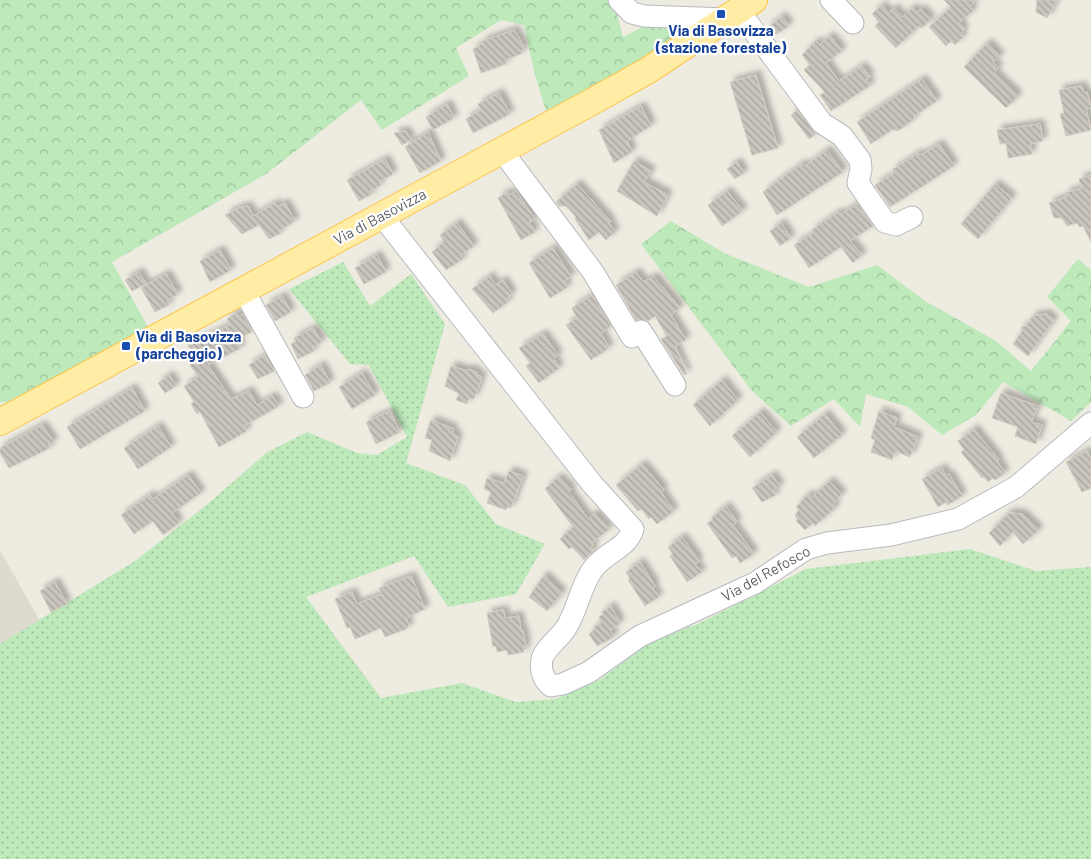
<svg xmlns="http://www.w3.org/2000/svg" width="1091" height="859" viewBox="0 0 1091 859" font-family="Barlow,sans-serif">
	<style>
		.education { fill: #dedad0 }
		.grass { fill: url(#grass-dots) }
		.forest { fill: url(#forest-crowns) }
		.building { fill: url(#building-back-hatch); stroke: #d4ccbf; filter: url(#shadow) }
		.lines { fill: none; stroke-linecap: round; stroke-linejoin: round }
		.minor-casing { stroke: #b7babf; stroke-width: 23 }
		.major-casing { stroke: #fec54b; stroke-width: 28 }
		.minor { stroke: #fff; stroke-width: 21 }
		.major { stroke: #ffeda6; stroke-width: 26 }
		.transit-dot { fill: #1a4fb4; stroke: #fff; stroke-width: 2 }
		.labels { text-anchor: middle; stroke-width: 4.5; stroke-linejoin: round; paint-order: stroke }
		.transit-label { font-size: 15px; font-weight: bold; fill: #164399; stroke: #fff }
		.street-label { font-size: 15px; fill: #5a5f64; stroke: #fff }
	</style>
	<defs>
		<pattern id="grass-dots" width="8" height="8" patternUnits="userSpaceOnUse" patternTransform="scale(1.25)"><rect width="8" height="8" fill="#bde9bb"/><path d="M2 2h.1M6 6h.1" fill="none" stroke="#9dc09c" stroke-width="1.8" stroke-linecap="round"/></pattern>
		<pattern id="forest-crowns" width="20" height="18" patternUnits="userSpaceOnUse" patternTransform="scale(1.25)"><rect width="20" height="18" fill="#bde9bb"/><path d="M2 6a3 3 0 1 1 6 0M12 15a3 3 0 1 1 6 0" fill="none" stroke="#9dc09c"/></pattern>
		<pattern id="building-back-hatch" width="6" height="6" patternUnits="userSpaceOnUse" patternTransform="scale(1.25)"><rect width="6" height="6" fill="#c9c5be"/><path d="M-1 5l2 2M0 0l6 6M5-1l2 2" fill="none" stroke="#a6a39e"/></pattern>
		<filter id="shadow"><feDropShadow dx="4.5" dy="-4.5" stdDeviation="2.5" flood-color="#0004"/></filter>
	</defs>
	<rect width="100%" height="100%" fill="#eeebe1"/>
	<path class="education" d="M 0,550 L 40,621 L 0,644 Z"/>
	<path class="grass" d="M 343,262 L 370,306 L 411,274 L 445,324 L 406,463 L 465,485 L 496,524 L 545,544 L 516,594 L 448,607 L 414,556 L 306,597 L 381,698 L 462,683 L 516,702 L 556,699 L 601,679 L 654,639 L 698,624 L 806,569 L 970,549 L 1036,571 L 1091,567 L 1091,859 L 0,859 L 0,644 L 135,561 L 209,503 L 266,453 L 307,432 L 357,453 L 377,455 L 407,437 L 369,365 L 350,364 L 289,289 Z"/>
	<path class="forest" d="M 0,0 L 608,0 L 615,5 L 623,37 L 648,24 L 701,25 L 547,115 L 534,71 L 524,25 L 501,20 L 456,48 L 469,76 L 382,130 L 361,100 L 266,174 L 112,262 L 149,329 L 10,402 L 0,402 Z
		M 671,221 L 724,253 L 809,287 L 877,265 L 925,301 L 996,341 L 1031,371 L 1071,321 L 1047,297 L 1078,259 L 1091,270 L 1091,402 L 1071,421 L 1003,382 L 976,415 L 942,435 L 908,407 L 866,394 L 860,427 L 834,399 L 791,426 L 752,391 L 641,244 Z"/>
	<path class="building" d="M 944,0 L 976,0 L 970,7 L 973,11 L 959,23 L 964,29 L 961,34 L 963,37 L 955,45 L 951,41 L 946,46 L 929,27 L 951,7 Z
		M 1037,0 L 1057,0 L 1047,18 L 1036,12 Z
		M 882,5 L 888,13 L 894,8 L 902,17 L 912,8 L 917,12 L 921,9 L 931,19 L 922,28 L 919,26 L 896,48 L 875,26 L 879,22 L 872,14 Z
		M 782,16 L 789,26 L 773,36 L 767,28 Z
		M 514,30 L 524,46 L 521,54 L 505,60 L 506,64 L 481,73 L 473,49 L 482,44 L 483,41 Z
		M 830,36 L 842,51 L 826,63 L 839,81 L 862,66 L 870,77 L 866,80 L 871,85 L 831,111 L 820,95 L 825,92 L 804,70 L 810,65 L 802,55 L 816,41 L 819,45 Z
		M 987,43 L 1000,56 L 993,63 L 999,68 L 994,73 L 1018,96 L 1006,108 L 964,67 Z
		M 756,75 L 778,148 L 752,155 L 730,82 Z
		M 922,79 L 937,101 L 914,116 L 913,120 L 898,131 L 893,129 L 871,144 L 857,122 Z
		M 1082,86 L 1084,93 L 1087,92 L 1091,108 L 1086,109 L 1091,130 L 1066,136 L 1060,114 L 1064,113 L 1059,90 Z
		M 499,93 L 510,114 L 473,133 L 466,119 L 481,110 L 478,104 Z
		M 447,104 L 454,118 L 433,130 L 426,117 Z
		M 641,106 L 651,126 L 627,141 L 632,152 L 614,163 L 599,130 Z
		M 797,110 L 816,134 L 809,139 L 791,115 Z
		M 1040,124 L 1043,141 L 1030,144 L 1032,154 L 1008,158 L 1006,143 L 1000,144 L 997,130 Z
		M 406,131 L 411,140 L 402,145 L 394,133 Z
		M 428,132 L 441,161 L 420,173 L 405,147 Z
		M 939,144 L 954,166 L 890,207 L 875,185 L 893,174 L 893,169 L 917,154 L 921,155 Z
		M 827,150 L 843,172 L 777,215 L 763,192 L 801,164 L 805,166 Z
		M 385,159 L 393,174 L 379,182 L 381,185 L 370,191 L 372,194 L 359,201 L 347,180 Z
		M 634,161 L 651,171 L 644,182 L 668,195 L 657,216 L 617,191 Z
		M 737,162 L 744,173 L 735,179 L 727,169 Z
		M 1091,175 L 1091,242 L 1083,226 L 1079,227 L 1078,223 L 1067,226 L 1062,218 L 1054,218 L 1049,203 L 1067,197 L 1065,193 L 1082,188 L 1079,179 Z
		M 577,184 L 611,222 L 609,223 L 615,232 L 606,240 L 599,232 L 589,240 L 575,219 L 576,217 L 566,206 L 559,206 L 556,202 Z
		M 995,184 L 1012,198 L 978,239 L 961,224 Z
		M 516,191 L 535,219 L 529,222 L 535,232 L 521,240 L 498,198 L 508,192 L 509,195 Z
		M 727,191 L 743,211 L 722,226 L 708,205 Z
		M 275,203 L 277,207 L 285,203 L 295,221 L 279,231 L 281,233 L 269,239 L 259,225 L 242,234 L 225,215 L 239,208 L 248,206 L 253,216 Z
		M 858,204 L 873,226 L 850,241 L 862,255 L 853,263 L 841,247 L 809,268 L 794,245 L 812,234 L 813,229 L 837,213 L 841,214 Z
		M 457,223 L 474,246 L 460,256 L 463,259 L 446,270 L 432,252 L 444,242 L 440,235 Z
		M 781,223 L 791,238 L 780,246 L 770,231 Z
		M 553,248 L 571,277 L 564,281 L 568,287 L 550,298 L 529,263 Z
		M 220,250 L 231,270 L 210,282 L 200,261 Z
		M 377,255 L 386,272 L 364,284 L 355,268 Z
		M 139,272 L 146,284 L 132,291 L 125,280 Z
		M 636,272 L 643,282 L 654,277 L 680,308 L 671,315 L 686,340 L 675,346 L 687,374 L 684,375 L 661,339 L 667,336 L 655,316 L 648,321 L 636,320 L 616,285 Z
		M 166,274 L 178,294 L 167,301 L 169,305 L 155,312 L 141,288 Z
		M 490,276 L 495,285 L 503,280 L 512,294 L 506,299 L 508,302 L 493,313 L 472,289 Z
		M 592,295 L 611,326 L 601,333 L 609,348 L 591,360 L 566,325 L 577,318 L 572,308 Z
		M 282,296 L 291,312 L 275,321 L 266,305 Z
		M 236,313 L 238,317 L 243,314 L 252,332 L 237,339 L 241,348 L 208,365 L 231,399 L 249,391 L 257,405 L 272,396 L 279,406 L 244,426 L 247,431 L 219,447 L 200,412 L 197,414 L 191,404 L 194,402 L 184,386 L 198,377 L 187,360 L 194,355 L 188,345 L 230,325 L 227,319 Z
		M 1046,314 L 1054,320 L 1028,356 L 1013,344 L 1022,331 L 1021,327 L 1026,326 L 1033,316 Z
		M 313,328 L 322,342 L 312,348 L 314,351 L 298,359 L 291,344 L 296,341 L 294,338 Z
		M 543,334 L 558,355 L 554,359 L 559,368 L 539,383 L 526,366 L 530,363 L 519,348 Z
		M 265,355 L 274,371 L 258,379 L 249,365 Z
		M 321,365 L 330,383 L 314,391 L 305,375 Z
		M 451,366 L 467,371 L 468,369 L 477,372 L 477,375 L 482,377 L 474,399 L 469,398 L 467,404 L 456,400 L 459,394 L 445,386 Z
		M 362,373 L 375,395 L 352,409 L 339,387 Z
		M 169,375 L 176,386 L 165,393 L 158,383 Z
		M 722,380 L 738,400 L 710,426 L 693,405 Z
		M 132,388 L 145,411 L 80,449 L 67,427 Z
		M 1001,393 L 1038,406 L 1031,422 L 1042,425 L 1036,444 L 1015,436 L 1018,427 L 992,418 Z
		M 390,411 L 400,432 L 376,444 L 366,422 Z
		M 879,411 L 897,418 L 894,427 L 918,437 L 910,457 L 895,451 L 892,460 L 871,452 L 875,440 L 871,438 Z
		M 760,412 L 777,432 L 750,457 L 732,436 Z
		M 825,414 L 842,435 L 814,458 L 797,437 Z
		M 431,420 L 454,429 L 452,433 L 458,437 L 450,461 L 429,451 L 432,440 L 425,438 Z
		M 42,425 L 54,442 L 48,445 L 50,448 L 9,468 L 0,453 L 0,448 Z
		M 158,426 L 171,447 L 138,469 L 124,448 Z
		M 974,429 L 999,460 L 997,461 L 1005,473 L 995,480 L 993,478 L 988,482 L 984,477 L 982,478 L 961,452 L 964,450 L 958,441 Z
		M 1087,451 L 1091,459 L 1091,488 L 1082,492 L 1066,462 Z
		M 642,464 L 664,490 L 661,492 L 674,511 L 657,524 L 651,517 L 649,519 L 641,509 L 638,511 L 616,485 Z
		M 942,468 L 946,476 L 949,474 L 962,496 L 948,505 L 946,502 L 938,507 L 922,479 Z
		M 509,471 L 523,476 L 511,508 L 507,507 L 506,510 L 487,503 L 491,492 L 484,489 L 487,478 L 504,483 Z
		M 188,475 L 201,493 L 172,513 L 179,523 L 163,535 L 153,521 L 134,534 L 121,515 L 150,495 L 153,499 Z
		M 772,475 L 780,487 L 773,490 L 776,495 L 762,502 L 752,488 Z
		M 558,477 L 571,489 L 569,492 L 588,519 L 594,513 L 609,529 L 592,543 L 594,545 L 591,547 L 594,550 L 584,560 L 572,547 L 569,549 L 560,539 L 573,527 L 545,489 Z
		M 829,481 L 842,494 L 833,504 L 836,507 L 815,526 L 813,523 L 805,530 L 796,521 L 798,520 L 795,515 L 799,510 L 796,507 L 808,494 L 811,498 Z
		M 726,506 L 737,522 L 733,525 L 754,554 L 740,563 L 736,556 L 732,558 L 707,523 L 713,520 L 712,517 Z
		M 1009,513 L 1022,514 L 1039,530 L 1023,544 L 1013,532 L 1000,546 L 989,533 Z
		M 682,537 L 699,561 L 695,564 L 702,572 L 687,582 L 670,556 L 673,554 L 668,547 Z
		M 640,562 L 655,586 L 653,589 L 659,597 L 645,606 L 628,580 L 630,578 L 626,572 Z
		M 544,575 L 562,593 L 547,611 L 529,597 Z
		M 411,576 L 425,609 L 406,618 L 409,626 L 406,629 L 385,637 L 381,628 L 355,639 L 350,627 L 347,628 L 335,599 L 352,592 L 357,604 L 382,594 L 379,588 Z
		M 55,582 L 67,604 L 51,612 L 40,591 Z
		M 611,606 L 620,623 L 610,631 L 614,637 L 597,646 L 589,634 L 595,629 L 594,627 L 601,623 L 599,617 L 603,614 L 602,612 Z
		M 504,610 L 505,618 L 519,616 L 521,630 L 523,630 L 526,647 L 523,648 L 524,652 L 508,655 L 507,650 L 497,652 L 496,646 L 493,647 L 487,613 Z"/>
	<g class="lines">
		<g class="minor-casing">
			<path id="minor" d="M 619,0 L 632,13 L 644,16 L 727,19
				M 831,0 L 853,23
				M 739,11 L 822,123 L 842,136 L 860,160 L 861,169 L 858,183 L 885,222 L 896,225 L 912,217
				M 502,151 L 593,272 L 632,337 L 641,331 L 675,385
				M 382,216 L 593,485 L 633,529 C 627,549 605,552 593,569 C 580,586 578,610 566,628 C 560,638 545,648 542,659 C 540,670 543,679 551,686 L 563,684 L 589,672 L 640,636 L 755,583 L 806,549 L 827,543 L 891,535 L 958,519 L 1016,487 L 1091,423
				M 244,291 L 303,397"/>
		</g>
		<g class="major-casing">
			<path id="major" d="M 0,422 L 586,105 L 647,71 L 754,0"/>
		</g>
		<use href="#minor" class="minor"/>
		<use href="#major" class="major"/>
	</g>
	<g class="transit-dot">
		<rect x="716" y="9" width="10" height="10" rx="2.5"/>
		<rect x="121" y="341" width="10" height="10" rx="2.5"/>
	</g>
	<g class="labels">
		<g class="transit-label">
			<text x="721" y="36">Via di Basovizza<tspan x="721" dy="17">(stazione forestale)</tspan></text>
			<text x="136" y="342" text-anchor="start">Via di Basovizza<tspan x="136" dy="17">(parcheggio)</tspan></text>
		</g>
		<g class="street-label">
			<text transform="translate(380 217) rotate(-28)" y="5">Via di Basovizza</text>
			<text transform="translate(766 574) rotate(-29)" y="5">Via del Refosco</text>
		</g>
	</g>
</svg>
